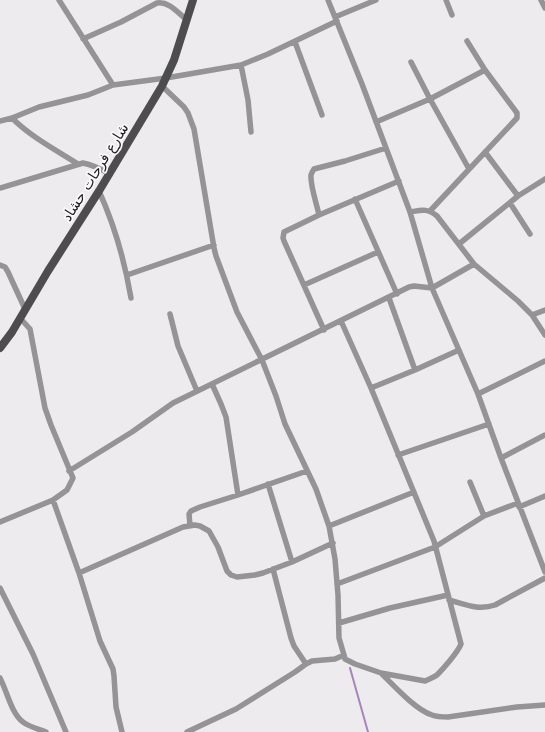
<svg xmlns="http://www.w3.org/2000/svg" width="545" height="732" viewBox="0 0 545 732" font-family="'DejaVu Sans','Noto Sans Arabic',sans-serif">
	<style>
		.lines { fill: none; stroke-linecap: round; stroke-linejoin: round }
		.stream { stroke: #a784bb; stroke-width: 2 }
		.street { stroke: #949395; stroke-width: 5.5 }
		.primary { stroke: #4e4d4e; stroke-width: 8 }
		.labels { text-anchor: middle; stroke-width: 3.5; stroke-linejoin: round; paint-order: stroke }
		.street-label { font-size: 14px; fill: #212021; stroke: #faf8fb }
	</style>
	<rect width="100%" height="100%" fill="#edebee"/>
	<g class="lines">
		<path class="stream" d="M 350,668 L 368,732"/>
		<path class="street" d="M 59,0 L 113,85
			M 328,0 L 362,84 L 410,212 L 432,288 L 478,394 L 501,458 L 545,572
			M 446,0 L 452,15
			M 541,0 L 545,8
			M 335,17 L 376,0
			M 83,39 L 121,22 L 157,3 C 169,1 178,13 187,20
			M 295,42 L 322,115
			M 411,62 L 430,99 L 469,169
			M 241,65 L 248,100 L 251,132
			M 162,86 L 184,107 L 188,113 L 194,129 L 214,248 L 216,256 L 237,312 L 262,360 L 276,396 L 285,424 L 316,489 L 329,526 L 335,559 L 338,595 L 339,638 L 344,655 L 345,659 L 355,664 L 381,673 L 425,681 C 429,679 433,678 437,675 C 443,669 458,652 461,644 L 434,541 L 371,388 L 341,321
			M 12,118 C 31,137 56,150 78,164
			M 0,121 L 12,118 L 39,107 L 88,95 L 113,85 L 166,78 L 241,65 L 268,54 L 337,21
			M 376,122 L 430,99 L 485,70
			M 485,152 L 518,196
			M 0,188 L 83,163 C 93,165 101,169 110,174
			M 99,191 C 114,224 125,263 131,298
			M 355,199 L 397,294
			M 510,203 L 530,234
			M 430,211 L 517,118 L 517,113 L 485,70 L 467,41
			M 410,212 C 422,210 427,208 437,216 L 474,264 L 518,301 L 532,315 L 545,335
			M 319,215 C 317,205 310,185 311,175 C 312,172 312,172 314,169 L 345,161 L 386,148
			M 459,244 L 518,196 L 545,179
			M 0,265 L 5,267 L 8,272 L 25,309
			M 127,275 L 214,245
			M 304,285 L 378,252
			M 389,298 L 415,370
			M 170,314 L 178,346 L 197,391
			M 532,315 L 545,310
			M 324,330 L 284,241 L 283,238 L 284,232 L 319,215 L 399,181
			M 212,384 L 221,404 L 226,417 L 238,495
			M 371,388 L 415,370 L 459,350
			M 478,394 L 545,361
			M 398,455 L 489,424
			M 501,458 L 545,435
			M 69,471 L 132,432 L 173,403 L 409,287 L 414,286 L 432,288 L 474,264
			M 470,482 L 484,516
			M 268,484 L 292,562
			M 53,500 L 79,573 L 100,641 L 113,669 L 114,676 L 116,707 L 122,732
			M 519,507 L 545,496
			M 0,522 L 53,500 L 67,490 L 73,478 L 51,425 L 45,408 L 30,329 L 20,318
			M 190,525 L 189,514 L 191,511 L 200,507 L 238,495 L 307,471
			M 329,526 L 414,492
			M 273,569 L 291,638 L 294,646 L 306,664
			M 79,573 L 183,527 L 195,525 L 200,526 L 209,531 L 218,547 L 227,571 L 231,575 L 237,577 L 255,575 L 263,573 L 292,562 L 333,543
			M 337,584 L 435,547 L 484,516 L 518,503
			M 0,588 L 33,654 L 66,732
			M 449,600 C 465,604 478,611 495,605 L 545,578
			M 339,623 L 390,608 L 448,595
			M 382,674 C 394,686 416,710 432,715 C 437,717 442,717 448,717 L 517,707 L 545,705
			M 0,678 C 7,691 11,713 23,722 C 29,727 39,729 46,732
			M 187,732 L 236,709 L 295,672 L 306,664 L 312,661 L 335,659 L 344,655"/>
		<path class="primary" d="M 0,348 L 12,332 L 48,271 L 99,191 L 162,86 L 174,60 L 193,0"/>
	</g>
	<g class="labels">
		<g class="street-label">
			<text transform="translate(95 172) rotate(-58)" y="5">شارع فرحات حشاد</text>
		</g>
	</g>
</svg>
